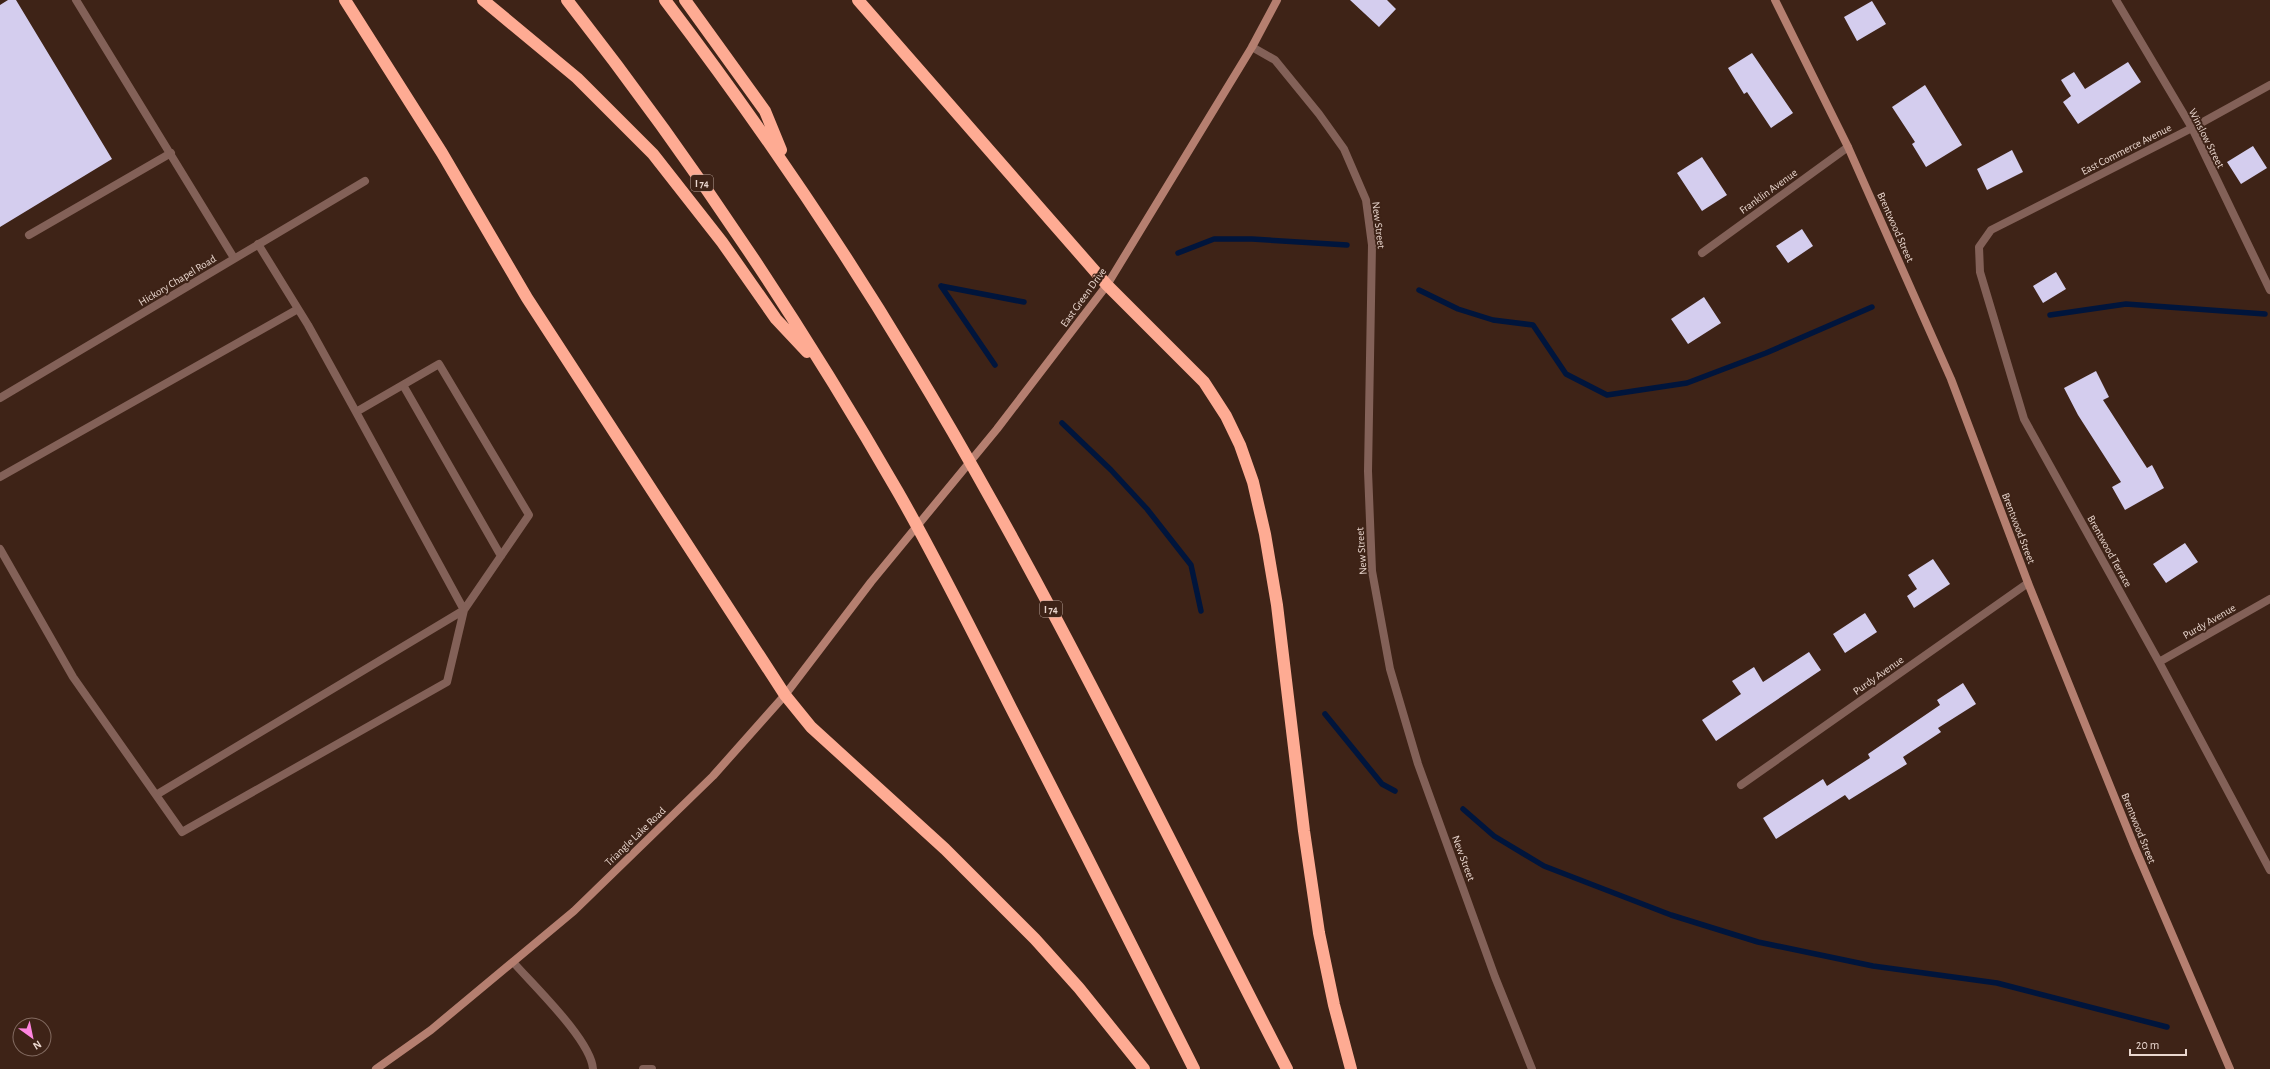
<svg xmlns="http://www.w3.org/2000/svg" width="2270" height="1069" viewBox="0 0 2270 1069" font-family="'Alegreya Sans',sans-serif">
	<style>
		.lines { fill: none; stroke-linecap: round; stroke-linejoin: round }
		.stream { stroke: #00153c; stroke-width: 5.5 }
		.building { fill: #d4cdee }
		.lane { stroke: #836158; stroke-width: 8 }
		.street { stroke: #836158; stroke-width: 8 }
		.secondary { stroke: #b57f70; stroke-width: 8 }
		.highway { stroke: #feab93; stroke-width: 12 }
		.labels { text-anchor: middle; stroke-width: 4; stroke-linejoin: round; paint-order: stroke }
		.shield { fill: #3e2317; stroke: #b6a198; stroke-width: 1 }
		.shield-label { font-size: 10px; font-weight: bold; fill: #ead7cf }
		.street-label { font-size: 11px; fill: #ead7cf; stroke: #3e2317 }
	</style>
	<rect width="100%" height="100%" fill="#3e2317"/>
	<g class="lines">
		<path class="stream" d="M 1178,253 L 1214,239 L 1252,239 L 1347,245
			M 941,286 L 995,365
			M 941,286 L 1024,302
			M 1419,290 L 1458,309 L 1493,320 L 1533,325 L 1566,374 L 1607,395 L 1687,383 L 1766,353 L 1872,307
			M 2050,315 L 2126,304 L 2265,314
			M 1062,423 L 1111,470 L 1147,509 L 1191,565 L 1201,611
			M 1325,714 L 1382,784 L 1395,791
			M 1463,809 L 1494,836 L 1544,866 L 1671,915 L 1758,942 L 1873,966 L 1997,983 L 2167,1027"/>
	</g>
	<path class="building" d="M 8,0 L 16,0 L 112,159 L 0,227 L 0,5 Z
		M 1350,0 L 1387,0 L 1396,9 L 1379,27 Z
		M 1872,1 L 1886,24 L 1857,41 L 1844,17 Z
		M 1752,53 L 1793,113 L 1771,128 L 1747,92 L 1744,94 L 1728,68 Z
		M 2128,62 L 2141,82 L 2078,124 L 2063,102 L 2071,96 L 2061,80 L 2074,72 L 2085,89 Z
		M 1925,85 L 1962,145 L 1926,167 L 1912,144 L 1915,142 L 1892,107 Z
		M 2253,146 L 2267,168 L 2241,184 L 2227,162 Z
		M 2012,150 L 2023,172 L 1987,190 L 1977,169 Z
		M 1702,157 L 1727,195 L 1702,211 L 1677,173 Z
		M 1802,229 L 1813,246 L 1788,263 L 1776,246 Z
		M 2056,272 L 2066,289 L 2043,303 L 2033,286 Z
		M 1704,297 L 1721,323 L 1688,344 L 1671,319 Z
		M 2096,371 L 2109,397 L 2103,400 L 2147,468 L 2152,465 L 2164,488 L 2125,510 L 2112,487 L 2121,482 L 2078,415 L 2064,388 Z
		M 2185,543 L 2198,562 L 2166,583 L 2153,564 Z
		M 1933,559 L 1950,584 L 1914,608 L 1907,596 L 1917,589 L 1908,575 Z
		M 1865,613 L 1877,632 L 1845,653 L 1833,634 Z
		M 1809,652 L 1821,670 L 1716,741 L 1702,720 L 1741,694 L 1732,681 L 1754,667 L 1763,682 Z
		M 1963,683 L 1976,704 L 1938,728 L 1941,732 L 1903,757 L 1907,764 L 1849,800 L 1845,795 L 1776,839 L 1763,818 L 1823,779 L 1827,786 L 1870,758 L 1868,754 L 1940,705 L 1937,700 Z"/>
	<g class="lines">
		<path class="lane" d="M 76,0 L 234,258
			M 29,235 L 171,153
			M 403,385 L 501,556
			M 0,477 L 298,309
			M 0,549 L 73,677 L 182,832 L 447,682 L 464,610 L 529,515 L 439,364 L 356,412 L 308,325 L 258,244
			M 156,795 L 464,610 L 356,412
			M 513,962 C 533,985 591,1040 593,1069
			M 643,1069 L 652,1069"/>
		<path class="street" d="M 2116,0 L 2192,128 L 2270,290
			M 1252,47 L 1275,60 L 1319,114 L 1344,149 L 1366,200 L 1372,245 L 1368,471 L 1372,571 L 1390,669 L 1418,764 L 1495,977 L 1532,1069
			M 2270,85 L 2192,128 L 1991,230 L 1979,247 L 1980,272 L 2024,419 L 2159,662 L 2270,870
			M 1702,253 L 1848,147
			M 0,398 L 365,181
			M 2159,662 L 2270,599
			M 1741,785 L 2028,583"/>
		<path class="secondary" d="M 1775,0 L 1848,147 L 1951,379 L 2028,583 L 2135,848 L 2230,1069
			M 376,1069 L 431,1030 L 574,911 L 713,776 L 785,695 L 871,582 L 997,429 L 1107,285 L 1252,47 L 1277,0"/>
		<path class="highway" d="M 345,0 L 442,153 L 527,298 L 785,695 L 811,727 L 945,849 L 1035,939 L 1079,988 L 1144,1069
			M 483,0 L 577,78 L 653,154 L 722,242 L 776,319 L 807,352
			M 567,0 C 689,156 799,320 898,492 C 937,560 972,631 1008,702 C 1071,824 1132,946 1194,1069
			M 665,0 C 753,116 835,235 910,360 C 1049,589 1164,831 1287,1069
			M 685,0 L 765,111 L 781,150
			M 858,0 L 1107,285 L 1204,382 L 1226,416 L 1240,445 L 1253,482 L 1265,534 L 1277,605 L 1304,831 L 1319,933 L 1334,1005 L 1351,1069"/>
	</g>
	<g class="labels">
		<g class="shield">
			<rect x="691" y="175" width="22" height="16" rx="3"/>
			<rect x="1040" y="601" width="22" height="16" rx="3"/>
		</g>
		<g class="shield-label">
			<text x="702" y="187">I 74</text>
			<text x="1051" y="613">I 74</text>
		</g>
		<g class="street-label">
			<text transform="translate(2207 138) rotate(63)" y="4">Winslow Street</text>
			<text transform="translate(2126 149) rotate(-27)" y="4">East Commerce Avenue</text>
			<text transform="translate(1768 191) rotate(-36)" y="4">Franklin Avenue</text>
			<text transform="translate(1379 225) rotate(83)" y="4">New Street</text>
			<text transform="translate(1896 227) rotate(66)" y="4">Brentwood Street</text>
			<text transform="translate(177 280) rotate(-31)" y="4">Hickory Chapel Road</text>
			<text transform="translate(1083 297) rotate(-54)" y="4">East Green Drive</text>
			<text transform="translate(2019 528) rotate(69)" y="4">Brentwood Street</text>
			<text transform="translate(1361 551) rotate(-94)" y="4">New Street</text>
			<text transform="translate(2110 551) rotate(61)" y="4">Brentwood Terrace</text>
			<text transform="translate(2209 621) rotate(-30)" y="4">Purdy Avenue</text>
			<text transform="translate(1878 675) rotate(-35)" y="4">Purdy Avenue</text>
			<text transform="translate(2139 828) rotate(68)" y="4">Brentwood Street</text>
			<text transform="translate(635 836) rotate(-44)" y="4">Triangle Lake Road</text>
			<text transform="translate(1464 858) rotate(70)" y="4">New Street</text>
		</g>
	</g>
	<g transform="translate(32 1037) rotate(147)"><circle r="19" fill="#3e2317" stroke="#836b61"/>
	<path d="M0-3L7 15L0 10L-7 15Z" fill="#fe85e0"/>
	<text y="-6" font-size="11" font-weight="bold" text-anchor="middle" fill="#ead7cf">N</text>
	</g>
	<path d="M2130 1049v6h56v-6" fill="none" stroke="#ead7cf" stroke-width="2"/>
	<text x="2136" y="1049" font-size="12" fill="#ead7cf" stroke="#3e2317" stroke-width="3" paint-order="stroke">20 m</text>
</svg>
